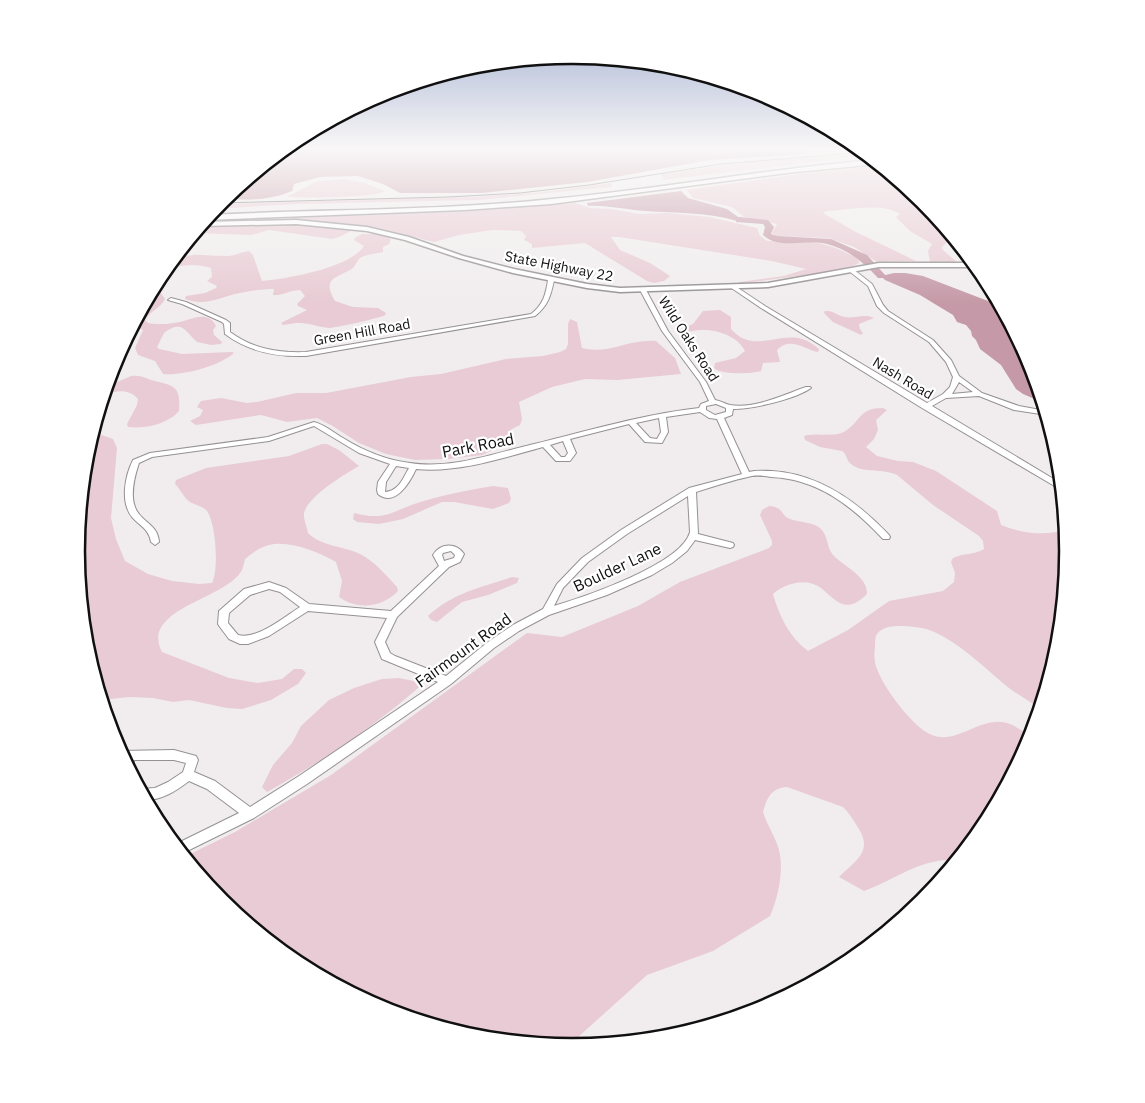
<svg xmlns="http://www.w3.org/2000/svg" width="1145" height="1103" viewBox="0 0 1145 1103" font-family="'IBM Plex Sans',sans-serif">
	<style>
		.green { fill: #e8cbd4 }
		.water { fill: #c599a7 }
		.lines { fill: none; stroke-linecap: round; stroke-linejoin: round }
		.river { fill: #c599a7; fill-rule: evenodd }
		.minor-casing { stroke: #959192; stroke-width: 2 }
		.secondary-casing { stroke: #959192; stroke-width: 3 }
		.motorway-casing { stroke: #959192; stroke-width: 3 }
		.minor { fill: #fff; fill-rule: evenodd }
		.secondary { fill: #fff; fill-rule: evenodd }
		.motorway { fill: #fff; fill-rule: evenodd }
		.rail { stroke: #6e6b6c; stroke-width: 1 }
		.labels { text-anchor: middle; stroke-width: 4.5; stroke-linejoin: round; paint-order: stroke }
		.far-street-label { font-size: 14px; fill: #111010; stroke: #fff }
		.street-label { font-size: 16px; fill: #111010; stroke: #fff }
		.rim { fill: none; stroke: #111010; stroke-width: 2.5 }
	</style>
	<rect width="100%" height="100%" fill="#f1edee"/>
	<path class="green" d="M 865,153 L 868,155 L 663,180 L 661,174 L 755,161 Z
		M 882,166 L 924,201 L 926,204 L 922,206 L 938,218 L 956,240 L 947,242 L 942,247 L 943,250 L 958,263 L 930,262 L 928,251 L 932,244 L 910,231 L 896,217 L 900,214 C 883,202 846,210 826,211 L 823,213 L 854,231 L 916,261 L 877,262 L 854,247 L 829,238 L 776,236 L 772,233 L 777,224 L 744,217 L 732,207 L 693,198 L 687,190 L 805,173 Z
		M 343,179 L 365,183 L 385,191 C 376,198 301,198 287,197 L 315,182 Z
		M 612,183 L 612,187 L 478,200 L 296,204 L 215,209 L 218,204 L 470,197 L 535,193 Z
		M 575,203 L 590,208 L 611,209 L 640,214 L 668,213 L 709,217 L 757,228 L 760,236 L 767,241 C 806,241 824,239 858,259 L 859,263 L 853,266 L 821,273 L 736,284 L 740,282 L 784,276 L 806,269 L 772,261 L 619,237 L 611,237 L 620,250 L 650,263 L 670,276 L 664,281 L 654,283 L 647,281 L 585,243 L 532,248 L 532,244 L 524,240 L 526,236 L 521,231 L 492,230 L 459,235 L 434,242 L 375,227 L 284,218 L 460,212 Z
		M 251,224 C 268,224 341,223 351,231 L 339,237 L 332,239 L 269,230 L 251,235 L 194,233 L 199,227 Z
		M 362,234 L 381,234 L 391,239 L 389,244 L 383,247 L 383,252 C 376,254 366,254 360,258 C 356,262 355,268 350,270 C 335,278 322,279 335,301 L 353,307 L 378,308 L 386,313 L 385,315 C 381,318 334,328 329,328 C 307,325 307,320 283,325 L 281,323 L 307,310 L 298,306 L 297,304 L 305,296 L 300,290 C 291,290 282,296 273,295 L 274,289 C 262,289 247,291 235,294 C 216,299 205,306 185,299 L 186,296 L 205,293 L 216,288 L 217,286 L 207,281 L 212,277 L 211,268 C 195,263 179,264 164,271 C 184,247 202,257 229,256 C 236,255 242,252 249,251 L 253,255 L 262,281 C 286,279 350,268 364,246 L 354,240 L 356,237 Z
		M 155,285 L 165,299 C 160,309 151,310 145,320 L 148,323 C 157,325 171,324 180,322 C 193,319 208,310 216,326 L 213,330 L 214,335 L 222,342 L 221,344 L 211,345 L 197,342 C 185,332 183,319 164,333 L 157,347 L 159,349 L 182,354 L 232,352 L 234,353 C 220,366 182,376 163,374 L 155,361 L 138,355 L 135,348 L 143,330 L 133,325 Z
		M 720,310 L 731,317 L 731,329 C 753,354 777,332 802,339 C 809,341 814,345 819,349 L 818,352 C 804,349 790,336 777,350 L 780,362 L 763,363 L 761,371 C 751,374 721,375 714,368 L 715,363 L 736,358 L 745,351 C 738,336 716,329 701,330 C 692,330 686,335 678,330 L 693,324 L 703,311 Z
		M 825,311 C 833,310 838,316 845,317 C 855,319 864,313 874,318 L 859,324 L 860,329 L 863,333 L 861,335 L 833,322 L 824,313 Z
		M 570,319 L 577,322 L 582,348 C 609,355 630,338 656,341 L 675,358 L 681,374 L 617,380 L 585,379 L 552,387 L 519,402 L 522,419 L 520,425 L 512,429 L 500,447 L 482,455 L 448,459 L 415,460 L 386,454 L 359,443 L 331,425 L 317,418 L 287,422 L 261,415 L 196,425 L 190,421 L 200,416 L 203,410 L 197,407 L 201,401 L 221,398 L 247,403 L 257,402 L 296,393 L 326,393 L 411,377 L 441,374 L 506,359 L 543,356 L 560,352 L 566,349 L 568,344 L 568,324 Z
		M 131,376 C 139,375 144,377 151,380 C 173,386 181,384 179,411 C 168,424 145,429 128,427 L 127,424 L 137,405 L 138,399 C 128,388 116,391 104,395 L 106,387 Z
		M 883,408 L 887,410 L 876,420 L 878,430 L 874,439 L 866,447 L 877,456 L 898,461 L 913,462 L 936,471 L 997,511 L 1001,525 C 1021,533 1046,537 1067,529 L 1069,552 L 1059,649 L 1041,710 C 1031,702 1020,696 1009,688 C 985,669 953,635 922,628 C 911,626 881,622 876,636 C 875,639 875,644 875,647 C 874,655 874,662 877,669 C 884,688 907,718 923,730 C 954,753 979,712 1010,724 C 1017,727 1026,733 1032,738 L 985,828 L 958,860 C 919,858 898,879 864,891 L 839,877 C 857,859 874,851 857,826 C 853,819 849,813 843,807 L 787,787 C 771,788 767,798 763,812 C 767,826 778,840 780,855 C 783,874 778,898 770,916 L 713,951 L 647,975 L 567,1047 L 475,1038 L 382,1010 L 296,964 L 221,902 L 184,857 L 235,832 L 331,775 L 527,633 L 562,637 L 638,606 L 680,582 L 769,548 L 772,545 L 772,541 L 760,515 L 762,510 L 769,506 C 784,507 780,515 790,519 C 800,523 811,521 820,528 C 829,536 826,547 833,555 C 843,566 868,576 867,594 C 847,614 838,603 821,588 C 807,577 785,583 773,594 C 779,616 790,638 808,651 L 848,630 L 889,601 L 943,591 L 954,582 L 955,573 L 951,562 L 953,558 C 963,553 974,555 984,549 L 983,541 L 979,536 L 933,505 L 897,475 C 883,468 863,474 851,464 C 846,460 847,454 842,451 L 820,447 L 805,440 L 804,436 L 808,435 C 819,433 834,437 844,432 C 861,422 858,408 883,408 Z
		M 93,432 L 113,439 L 117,448 L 111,518 L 116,539 L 125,561 L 148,574 L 172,581 L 199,584 L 212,583 C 219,569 216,524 207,511 C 203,506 195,505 190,502 C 184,498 180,489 175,484 L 176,480 L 206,468 L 289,456 L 322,444 L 327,444 L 339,450 L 359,466 C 345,474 308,496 304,513 C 303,518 307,527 308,533 C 322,547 345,546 362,555 C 375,562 387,576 397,587 L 398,591 C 382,608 357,610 339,597 L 342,581 L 336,562 C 318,552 290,540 269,545 C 260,547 252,553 245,559 C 244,563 243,570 240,573 C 221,600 140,610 162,652 L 229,678 L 258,683 L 282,679 L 294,669 L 302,669 L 306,673 L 298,684 L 271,700 L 242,709 L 227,708 L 189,700 L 173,702 L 153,698 L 130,697 L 101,700 L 85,648 L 76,551 L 86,454 Z
		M 493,486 L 508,488 L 511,499 L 509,503 L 493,509 L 454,502 L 442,502 L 403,519 L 379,524 L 357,522 L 353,519 L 354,513 C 388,522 394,509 424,501 C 447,494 469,490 493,486 Z
		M 512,577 L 519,578 L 517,583 L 488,595 L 462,602 L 437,622 L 431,620 L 428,616 C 452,593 482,587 512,577 Z
		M 399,678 L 424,683 C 376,725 323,761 267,792 L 262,787 L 273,765 L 292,743 L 301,726 L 329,700 L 354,688 L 382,679 Z
		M 679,1028 L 689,1029 L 692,1032 L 669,1039 L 651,1040 C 657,1031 669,1030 679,1028 Z"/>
	<path class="water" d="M 283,150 L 812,150 L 804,154 L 710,160 L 587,182 L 482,193 L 400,193 L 383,184 L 358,176 L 320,177 L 294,184 L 292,191 C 271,200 247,201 225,198 Z
		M 681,191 L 688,198 L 695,200 L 727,209 L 741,219 L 737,221 C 708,212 676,213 646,211 C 626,210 608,205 588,206 L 587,203 Z
		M 894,273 L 905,273 L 923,276 L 1001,306 L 1031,362 L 1044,403 L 1023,394 L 1016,389 L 1001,365 L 980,349 L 976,340 L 972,336 L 971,331 L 966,325 L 957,322 L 953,315 L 920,295 L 885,280 L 881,276 Z"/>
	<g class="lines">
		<path class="river" d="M 739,217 L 768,220 L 774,227 L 771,234 L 777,236 L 831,239 L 867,255 L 886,276 L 884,278 L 878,278 C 863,262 849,250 827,244 C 807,239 779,250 763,235 L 765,227 L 763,224 L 736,222 L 736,218 Z"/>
		<g class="minor-casing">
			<path id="minor" d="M 849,269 L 853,269 L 872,284 L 883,305 L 888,311 L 933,340 L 951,360 L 959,376 L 982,393 L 1019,406 L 1046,411 L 1047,415 L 1014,410 L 979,396 L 946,398 L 932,406 L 1062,484 L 1063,491 L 922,408 L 761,308 L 730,287 L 735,286 L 765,306 L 927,403 L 943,394 L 950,387 L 953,377 L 946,362 L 929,342 L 884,313 L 877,306 L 868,286 L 849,271 ZM 959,382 L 973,392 L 952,394 Z
				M 551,278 L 554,280 C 551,295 548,306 535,316 L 306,356 C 276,357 249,352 225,334 L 224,324 L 222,322 L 182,304 L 168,300 L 171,298 L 186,302 L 226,320 L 230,323 L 230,332 C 253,349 278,353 306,352 L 531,314 C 543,305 546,294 548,280 Z
				M 643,288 L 646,290 L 668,331 L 706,382 L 715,400 C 721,401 725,404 730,405 C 755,409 783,395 806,387 L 810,387 L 811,388 C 796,399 753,409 733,409 L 732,415 L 724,418 L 749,472 C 756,470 764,471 772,471 C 819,474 857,501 889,535 L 890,537 L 889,539 L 883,539 C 852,506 818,479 771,477 C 765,476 758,475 752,476 C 733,480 715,486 696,492 L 698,534 L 733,543 L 734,545 L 733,547 L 730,548 L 695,540 L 687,551 L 672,563 L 652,575 L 607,595 L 549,615 L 519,631 L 494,648 L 451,684 L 307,784 L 254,818 L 181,854 L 174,845 L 239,813 L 207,789 L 189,781 C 176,791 162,800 145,800 L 139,789 L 155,788 L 168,782 L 183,772 L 186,763 L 174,760 L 134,760 L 133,766 L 129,770 L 119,751 L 174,750 L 196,756 L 198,760 L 194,772 L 215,781 L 250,807 L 299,776 L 438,682 L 382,659 L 375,642 L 387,618 L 308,611 L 269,636 L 248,644 L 240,644 L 229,639 L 220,627 L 218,624 L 219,611 L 244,589 L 269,582 L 286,588 L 309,604 L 391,611 L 439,566 L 433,555 C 440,543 456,542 464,554 L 460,562 L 449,567 L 397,617 L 385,642 L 390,653 L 395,656 L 446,676 L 488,642 L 513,625 L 543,609 L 557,584 L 582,558 L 621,530 L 689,488 L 742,474 L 717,419 L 709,418 L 700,412 L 666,417 L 668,432 L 662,443 L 645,442 L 629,424 L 570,439 L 576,453 L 570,461 L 556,461 L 543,447 C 503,458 458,473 416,469 C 410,482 395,508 378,494 L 377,490 L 378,482 L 390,464 L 359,453 L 314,426 L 269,441 L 152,457 L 139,463 C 134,478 128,501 139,514 C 147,524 158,527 159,542 L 155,545 L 151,542 C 149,529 140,526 132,517 C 120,502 125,476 133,460 L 150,453 L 268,437 L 314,422 C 325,425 334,433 343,438 C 364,451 386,460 410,463 C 448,469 486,456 522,447 C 581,433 638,415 699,408 L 701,404 L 709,401 L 700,382 L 662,331 L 640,290 ZM 716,404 L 726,408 L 726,412 L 715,415 L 706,410 L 706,406 ZM 659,418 L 661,432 L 657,439 L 650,438 L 636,423 ZM 563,441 L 568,453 L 565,457 L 561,457 L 550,445 ZM 396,466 L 409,468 C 403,478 399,491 385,492 L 386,482 ZM 688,496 L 690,532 C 682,564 584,597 554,606 L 563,588 L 588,562 L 627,534 ZM 451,551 L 455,555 L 454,558 L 444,561 L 442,555 L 443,553 ZM 269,589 L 280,592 L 300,607 C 284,617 257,640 238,635 L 228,623 L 229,613 L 250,595 Z"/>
		</g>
		<g class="secondary-casing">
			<path id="secondary" d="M 296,220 L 367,227 L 409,237 L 463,256 L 514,269 L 587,284 L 620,288 L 768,283 L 879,263 L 975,263 L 978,267 L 879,267 L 768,287 L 620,292 L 587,288 L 513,273 L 459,258 L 405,240 L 367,231 L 296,224 L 201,226 L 204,222 Z"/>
		</g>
		<g class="motorway-casing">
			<path id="motorway" d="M 874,160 L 879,164 L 795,172 L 551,204 L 465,210 L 205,220 L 209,215 C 323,209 438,211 552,199 C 660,189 766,169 874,160 Z"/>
		</g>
		<use href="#minor" class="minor"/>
		<use href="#secondary" class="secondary"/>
		<use href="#motorway" class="motorway"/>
		<path class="rail" d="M 220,203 L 448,197 L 520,193 L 589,185 L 721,164 L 864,152"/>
	</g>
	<linearGradient id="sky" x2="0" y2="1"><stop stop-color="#9aa9ce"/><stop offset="0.49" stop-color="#f9f7f7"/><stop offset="1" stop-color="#f9f7f7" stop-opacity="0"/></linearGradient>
	<rect width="1145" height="304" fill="url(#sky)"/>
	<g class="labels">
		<g class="far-street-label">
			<text transform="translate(559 266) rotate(11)" y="5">State Highway 22</text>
			<text transform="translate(362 332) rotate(-10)" y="5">Green Hill Road</text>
			<text transform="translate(689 339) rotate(57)" y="5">Wild Oaks Road</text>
			<text transform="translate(903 378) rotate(31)" y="5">Nash Road</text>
		</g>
		<g class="street-label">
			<text transform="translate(478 445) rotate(-11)" y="6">Park Road</text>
			<text transform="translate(617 567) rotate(-25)" y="6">Boulder Lane</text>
			<text transform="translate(463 650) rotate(-36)" y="6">Fairmount Road</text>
		</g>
	</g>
	<path d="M0 0H1145V1103H0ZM85 551a487 487 0 1 1 974 0a487 487 0 1 1-974 0Z" fill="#fff" fill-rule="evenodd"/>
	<path class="rim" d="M85 551a487 487 0 1 1 974 0a487 487 0 1 1-974 0Z"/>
</svg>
